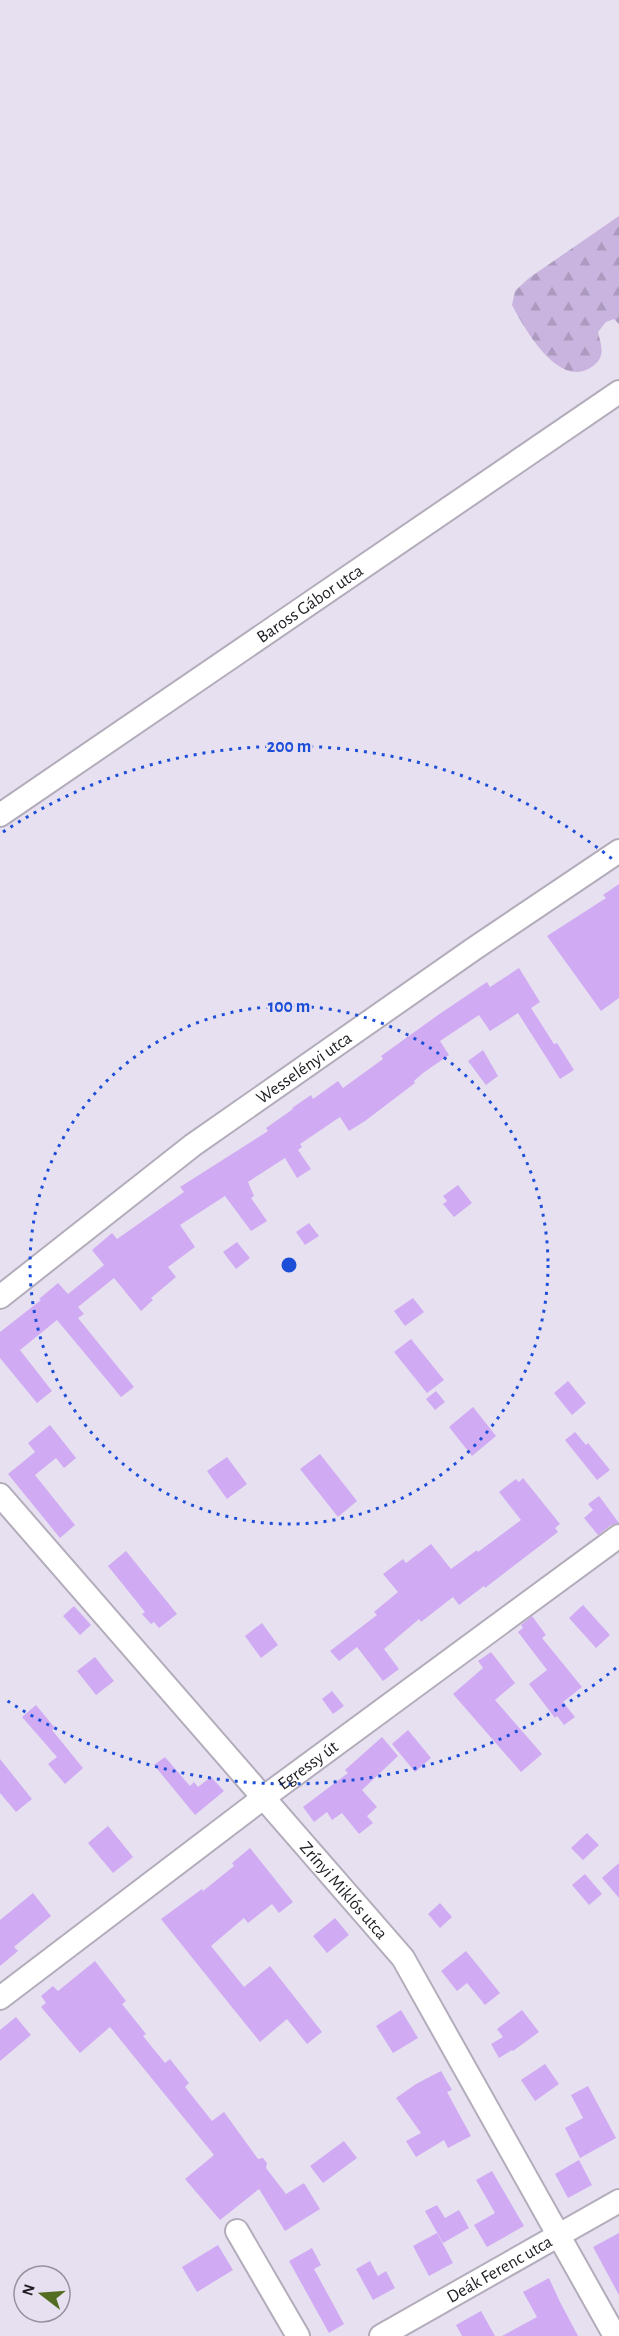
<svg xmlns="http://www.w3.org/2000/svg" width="619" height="2336" viewBox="0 0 619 2336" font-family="'Alegreya Sans',sans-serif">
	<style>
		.forest { fill: url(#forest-firs) }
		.building { fill: #d0abf3 }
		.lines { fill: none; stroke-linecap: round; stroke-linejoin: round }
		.minor-casing { stroke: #b3acbb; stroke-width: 26 }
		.minor { stroke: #fff; stroke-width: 22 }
		.ring { fill: none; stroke: #1d4ed8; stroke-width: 3; stroke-dasharray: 3 6 }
		.labels { text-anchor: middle; stroke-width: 5; stroke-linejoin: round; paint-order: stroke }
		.street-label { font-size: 18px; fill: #201d23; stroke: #e7e0f0 }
		.centre { fill: #1d4ed8; stroke: #e7e0f0; stroke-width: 3 }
		.ring-label { font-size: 18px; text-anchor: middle; font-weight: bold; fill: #1d4ed8; stroke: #e7e0f0; stroke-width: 5; stroke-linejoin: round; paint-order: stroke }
	</style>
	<defs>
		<pattern id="forest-firs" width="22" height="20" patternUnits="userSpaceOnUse" patternTransform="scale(1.5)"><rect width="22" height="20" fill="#c9b4df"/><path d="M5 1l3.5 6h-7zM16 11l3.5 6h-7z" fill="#ac9abf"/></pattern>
	</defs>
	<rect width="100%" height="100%" fill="#e7e0f0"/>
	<path class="forest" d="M 619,216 L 619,324 L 614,319 L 606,322 L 598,332 C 602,348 606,358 590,368 C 558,388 524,328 512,305 L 515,291 L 529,278 Z"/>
	<path class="building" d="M 619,884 L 619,998 L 601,1011 L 547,936 L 606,898 L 603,895 Z
		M 519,968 L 540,1002 L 531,1008 L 554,1044 L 557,1043 L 574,1070 L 560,1079 L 518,1013 L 490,1031 L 479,1015 L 440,1041 L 449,1055 L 423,1073 L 414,1081 L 415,1083 L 365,1121 L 349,1131 L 340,1117 L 300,1144 L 302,1147 L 298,1150 L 311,1169 L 297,1178 L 285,1158 L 248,1182 L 254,1196 L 251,1198 L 267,1221 L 251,1231 L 225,1196 L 180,1225 L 195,1247 L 168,1267 L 176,1277 L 151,1298 L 153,1300 L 141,1311 L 114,1278 L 78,1307 L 84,1314 L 78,1318 L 134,1387 L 121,1397 L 57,1320 L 20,1350 L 52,1391 L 37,1403 L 0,1358 L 0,1332 L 41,1300 L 39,1299 L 58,1283 L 68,1294 L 104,1265 L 92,1250 L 112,1233 L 117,1239 L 184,1192 L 180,1187 L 268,1131 L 266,1128 L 293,1109 L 292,1108 L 311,1095 L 313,1099 L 338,1081 L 343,1088 L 383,1059 L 381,1056 L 438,1015 L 487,982 L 490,987 Z
		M 483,1050 L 498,1076 L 486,1085 L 468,1061 Z
		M 458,1185 L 472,1203 L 454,1217 L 443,1204 L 447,1201 L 443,1196 Z
		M 309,1223 L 319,1236 L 305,1245 L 296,1232 Z
		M 237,1242 L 250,1258 L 236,1269 L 223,1252 Z
		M 413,1298 L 424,1312 L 405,1326 L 394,1311 Z
		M 411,1339 L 444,1380 L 427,1393 L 394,1352 Z
		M 568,1381 L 586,1403 L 572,1415 L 554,1393 Z
		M 436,1391 L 445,1402 L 435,1410 L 426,1399 Z
		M 473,1407 L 496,1436 L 472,1456 L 449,1427 Z
		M 50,1425 L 76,1458 L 64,1468 L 56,1458 L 35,1475 L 75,1525 L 60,1538 L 8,1474 L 35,1452 L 28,1443 Z
		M 575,1432 L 586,1445 L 588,1443 L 610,1470 L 597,1480 L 565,1440 Z
		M 320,1454 L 357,1501 L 338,1517 L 300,1469 Z
		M 227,1457 L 247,1484 L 227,1499 L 207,1471 Z
		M 523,1478 L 560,1524 L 555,1528 L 558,1532 L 485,1588 L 484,1586 L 459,1605 L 453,1597 L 421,1622 L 419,1619 L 384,1649 L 399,1669 L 383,1681 L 357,1647 L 339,1661 L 330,1651 L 377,1615 L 374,1612 L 398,1592 L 383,1574 L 403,1559 L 406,1563 L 431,1544 L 451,1569 L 477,1550 L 478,1552 L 521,1520 L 499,1492 L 516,1479 L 519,1482 Z
		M 599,1496 L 619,1523 L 611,1525 L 598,1535 L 584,1518 L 593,1510 L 588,1504 Z
		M 126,1551 L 177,1614 L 159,1628 L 154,1622 L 151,1624 L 142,1614 L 145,1612 L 108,1566 Z
		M 583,1605 L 610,1635 L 596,1648 L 569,1618 Z
		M 74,1606 L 91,1625 L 80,1635 L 63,1616 Z
		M 532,1616 L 546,1635 L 542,1638 L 582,1687 L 563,1702 L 575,1717 L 564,1725 L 557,1716 L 555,1718 L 529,1684 L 547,1670 L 518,1632 L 523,1628 L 521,1625 Z
		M 262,1623 L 278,1645 L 261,1658 L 245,1636 Z
		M 491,1652 L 515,1683 L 495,1700 L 542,1754 L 521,1772 L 453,1694 L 483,1668 L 478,1661 Z
		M 95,1657 L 114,1681 L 96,1695 L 77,1671 Z
		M 332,1691 L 344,1706 L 333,1714 L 322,1699 Z
		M 36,1705 L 55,1728 L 52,1730 L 83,1768 L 65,1784 L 48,1764 L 57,1757 L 22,1717 Z
		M 408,1730 L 431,1758 L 415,1772 L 392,1744 Z
		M 382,1737 L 398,1756 L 362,1790 L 377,1807 L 367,1816 L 373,1823 L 359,1834 L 342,1813 L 332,1820 L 327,1812 L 314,1822 L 303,1807 L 348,1773 L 345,1770 Z
		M 165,1757 L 190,1786 L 194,1782 L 198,1787 L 211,1777 L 224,1791 L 195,1815 L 154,1765 Z
		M 0,1759 L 32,1799 L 16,1812 L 0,1793 Z
		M 108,1826 L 133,1857 L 113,1873 L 88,1843 Z
		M 587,1833 L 599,1845 L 583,1860 L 571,1848 Z
		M 250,1848 L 293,1902 L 279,1913 L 272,1904 L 248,1923 L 244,1918 L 211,1946 L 244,1987 L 270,1966 L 322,2032 L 307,2044 L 287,2019 L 260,2042 L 161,1919 L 202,1889 L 203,1891 L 234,1866 L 232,1863 Z
		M 619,1863 L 619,1898 L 602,1878 Z
		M 585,1874 L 602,1894 L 589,1905 L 572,1885 Z
		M 33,1893 L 51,1916 L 14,1947 L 18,1951 L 0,1966 L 0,1920 Z
		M 440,1903 L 452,1917 L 440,1928 L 428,1914 Z
		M 335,1918 L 349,1935 L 327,1953 L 313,1936 Z
		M 466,1951 L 500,1993 L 485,2005 L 467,1983 L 457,1991 L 441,1971 Z
		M 95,1961 L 126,2001 L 122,2004 L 146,2034 L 143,2036 L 165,2063 L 170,2059 L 189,2083 L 185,2087 L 212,2121 L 224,2112 L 258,2159 L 263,2158 L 267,2163 L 266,2168 L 286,2194 L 304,2183 L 320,2209 L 285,2231 L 259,2189 L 220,2220 L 185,2179 L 214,2155 L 110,2027 L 80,2053 L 41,2007 L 46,2003 L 41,1996 L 53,1986 L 58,1991 Z
		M 401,2010 L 418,2038 L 393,2053 L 376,2026 Z
		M 522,2010 L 539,2032 L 513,2051 L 512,2050 L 499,2058 L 491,2044 L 503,2037 L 497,2029 Z
		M 16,2017 L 31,2035 L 0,2061 L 0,2030 Z
		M 545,2064 L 559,2084 L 535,2101 L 521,2080 Z
		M 441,2071 L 452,2090 L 447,2092 L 471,2136 L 448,2148 L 444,2140 L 416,2157 L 406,2141 L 421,2133 L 396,2098 L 416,2084 Z
		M 588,2086 L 616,2138 L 580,2158 L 565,2128 L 583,2118 L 571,2095 Z
		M 344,2141 L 357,2158 L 323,2183 L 310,2166 Z
		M 579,2160 L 592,2185 L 568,2198 L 555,2174 Z
		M 492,2171 L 524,2226 L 487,2247 L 474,2225 L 495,2213 L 476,2180 Z
		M 437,2205 L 445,2218 L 459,2210 L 469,2228 L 443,2243 L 425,2211 Z
		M 437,2233 L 453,2263 L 429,2276 L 413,2246 Z
		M 619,2233 L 619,2295 L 593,2247 Z
		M 218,2245 L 233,2270 L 197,2292 L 182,2267 Z
		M 312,2248 L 321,2265 L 314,2269 L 344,2324 L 329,2333 L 289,2261 Z
		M 370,2261 L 378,2276 L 386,2271 L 395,2288 L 373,2300 L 356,2269 Z
		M 549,2278 L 559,2300 L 578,2336 L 502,2336 L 537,2317 L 523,2292 Z
		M 481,2311 L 495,2336 L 462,2336 L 456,2325 Z"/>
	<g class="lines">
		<g class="minor-casing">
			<g id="minor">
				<path id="s1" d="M 0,815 L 619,392"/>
				<path id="s2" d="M 0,1297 L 193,1145 L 475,948 L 619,851"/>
				<path id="s3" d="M 0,1495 L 403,1958 L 615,2336"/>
				<path id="s4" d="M 0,1998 L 263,1798 L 619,1536"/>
				<path d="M 237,2231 L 298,2336"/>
				<path id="s5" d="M 381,2336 L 619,2201"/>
			</g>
		</g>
		<use href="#minor" class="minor"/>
	</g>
	<g class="ring">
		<circle cx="289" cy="1265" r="259"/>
		<path d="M616 1668A519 519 0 0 1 3 1698M3 832A519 519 0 0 1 616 862"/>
	</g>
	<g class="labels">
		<g class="street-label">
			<text dy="6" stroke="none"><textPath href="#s1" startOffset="375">Baross Gábor utca</textPath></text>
			<text dy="6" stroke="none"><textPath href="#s2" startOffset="381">Wesselényi utca</textPath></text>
			<text dy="6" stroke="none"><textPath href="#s4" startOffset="386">Egressy út</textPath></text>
			<text dy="6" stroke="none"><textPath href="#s3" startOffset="524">Zrínyi Miklós utca</textPath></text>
			<text dy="6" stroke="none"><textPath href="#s5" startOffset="136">Deák Ferenc utca</textPath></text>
		</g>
	</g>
	<circle cx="289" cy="1265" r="9" class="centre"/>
	<g class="ring-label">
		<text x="289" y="752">200 m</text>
		<text x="289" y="1012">100 m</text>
	</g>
	<g transform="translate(42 2294) rotate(287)"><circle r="28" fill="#e7e0f0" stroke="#97929e" stroke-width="1.5"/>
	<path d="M0-4.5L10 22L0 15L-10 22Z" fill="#536e22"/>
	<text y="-9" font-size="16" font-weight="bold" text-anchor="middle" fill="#201d23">N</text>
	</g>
</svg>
